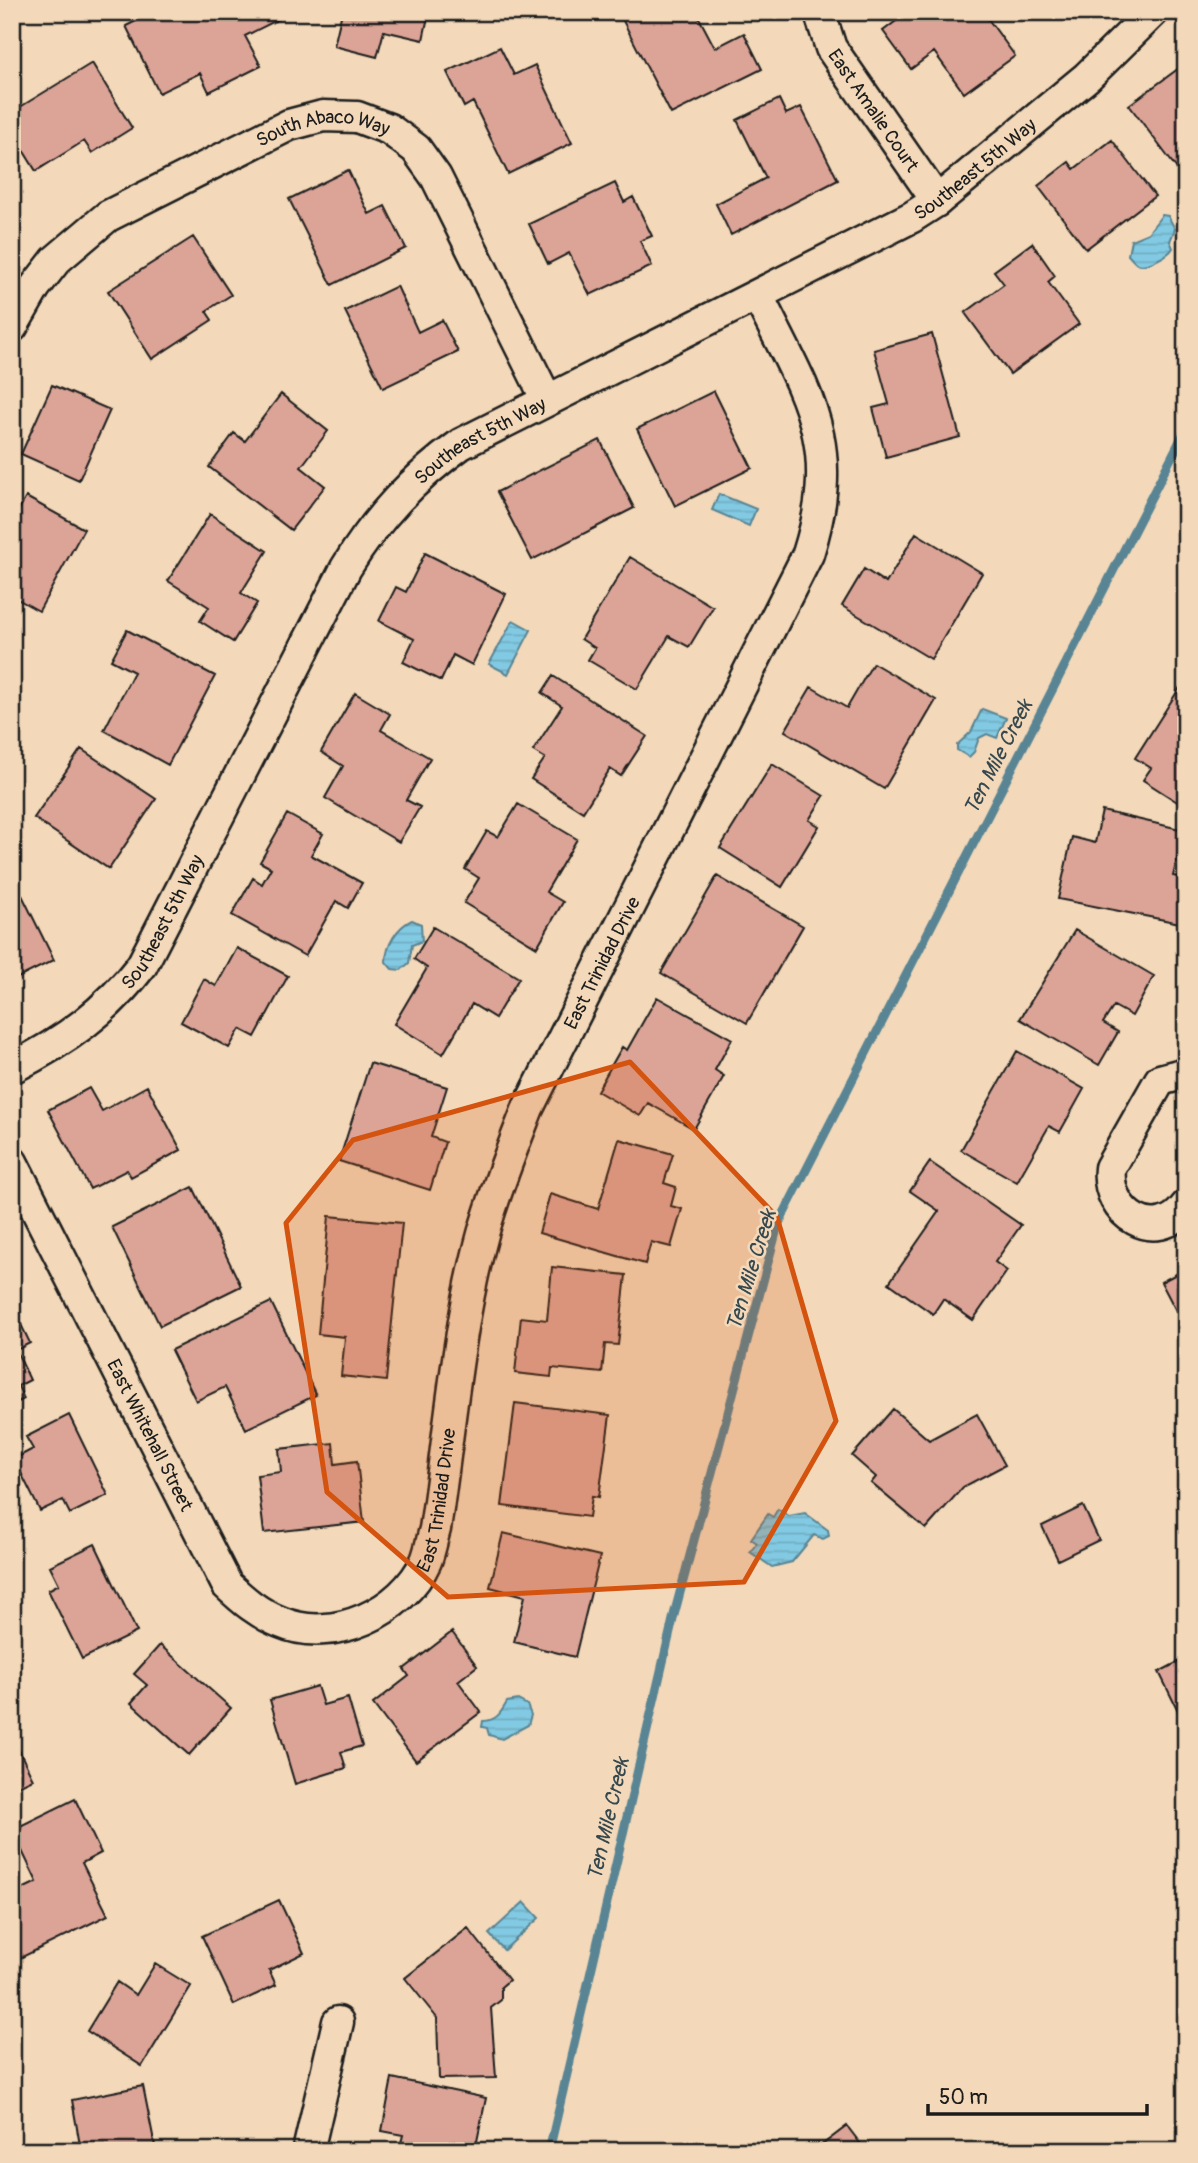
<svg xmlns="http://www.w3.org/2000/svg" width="1198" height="2163" viewBox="0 0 1198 2163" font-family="Pangolin,sans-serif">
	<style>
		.water { fill: url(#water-rules); stroke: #598493; stroke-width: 2 }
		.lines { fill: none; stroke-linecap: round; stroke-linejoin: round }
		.stream { stroke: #598493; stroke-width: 9 }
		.building { fill: #dca497; stroke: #1c1c1c; stroke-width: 2 }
		.street-casing { stroke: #1c1c1c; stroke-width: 35 }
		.street { stroke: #f3d9ba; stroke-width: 30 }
		.marked { fill: #d4530e; fill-opacity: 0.2; stroke: #d4530e; stroke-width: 5; stroke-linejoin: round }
		.labels { text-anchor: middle; stroke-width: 5; stroke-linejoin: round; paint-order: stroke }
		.street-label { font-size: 19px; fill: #1c1c1c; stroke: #f3d9ba }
		.water-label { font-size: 21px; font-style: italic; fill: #36484e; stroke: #f3d9ba }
	</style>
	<defs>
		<pattern id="water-rules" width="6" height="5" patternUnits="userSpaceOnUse" patternTransform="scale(1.75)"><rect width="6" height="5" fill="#82cae3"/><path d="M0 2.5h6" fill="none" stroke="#70adc2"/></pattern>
	</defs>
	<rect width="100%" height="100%" fill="#f3d9ba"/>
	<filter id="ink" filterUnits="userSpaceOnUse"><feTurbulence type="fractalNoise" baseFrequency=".0143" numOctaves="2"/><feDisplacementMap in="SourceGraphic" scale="14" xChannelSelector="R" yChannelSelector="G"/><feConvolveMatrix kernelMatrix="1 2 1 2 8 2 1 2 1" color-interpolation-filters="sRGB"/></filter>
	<g filter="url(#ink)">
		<path class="water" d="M 1162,215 L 1168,216 L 1175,229 L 1170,241 L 1173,248 C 1169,255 1146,268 1137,264 C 1134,262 1131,258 1128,255 L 1131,240 L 1148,233 Z
			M 719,494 L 756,509 L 749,526 L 712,510 Z
			M 513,620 L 531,630 L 508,674 L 489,664 Z
			M 982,709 L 1006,718 L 997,738 L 987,734 L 979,738 L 974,752 L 969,757 L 957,750 L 957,745 L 971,732 Z
			M 412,920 L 421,924 L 422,941 L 412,945 L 409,963 L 401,970 L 392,969 L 386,962 C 386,945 397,927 412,920 Z
			M 778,1509 L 789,1516 L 805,1513 L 828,1530 L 829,1536 L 823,1539 L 814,1535 L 792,1562 L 772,1567 L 750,1552 L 757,1543 L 751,1539 L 768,1514 L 773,1517 Z
			M 518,1700 L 527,1705 L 531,1715 L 528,1725 L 502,1739 L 489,1735 L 487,1728 L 482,1727 L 483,1721 C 496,1721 501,1713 507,1702 Z
			M 524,1902 L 539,1918 L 504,1950 L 489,1934 Z"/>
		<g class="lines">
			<path class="stream" d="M 549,2151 L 674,1615 L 778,1225 L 1186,429"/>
		</g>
		<path class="building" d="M 154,12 L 220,12 L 223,17 L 233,12 L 278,12 L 281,18 L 245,36 L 261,66 L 209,92 L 200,73 L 159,93 L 126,26 Z
			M 342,12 L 429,12 L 423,40 L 384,31 L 377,57 L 334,46 Z
			M 625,12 L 696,12 L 715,48 L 744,33 L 762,69 L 671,114 L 620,15 Z
			M 908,12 L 983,12 L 1015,56 L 964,93 L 934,52 L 911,69 L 883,31 Z
			M 500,47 L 514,75 L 535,65 L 572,143 L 508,174 L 473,102 L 464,107 L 447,72 Z
			M 92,63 L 132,128 L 92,153 L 84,141 L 36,171 L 12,132 L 12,112 Z
			M 1186,63 L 1186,163 L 1177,169 L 1129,105 Z
			M 779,99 L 786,114 L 801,107 L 838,180 L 731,235 L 716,204 L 766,178 L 737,120 Z
			M 1112,140 L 1155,196 L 1086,249 L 1038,186 L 1069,162 L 1074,169 Z
			M 348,170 L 369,214 L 385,206 L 406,248 L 332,285 L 289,199 Z
			M 615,183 L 624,202 L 633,197 L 652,236 L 640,241 L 652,266 L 590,295 L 569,253 L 548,264 L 529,224 Z
			M 193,237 L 231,295 L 206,311 L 212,320 L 152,359 L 108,291 Z
			M 1032,243 L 1055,276 L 1048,282 L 1079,324 L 1010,374 L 965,313 L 1004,284 L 994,271 Z
			M 397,286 L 418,332 L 442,320 L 458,352 L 383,388 L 345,311 Z
			M 932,334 L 960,437 L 886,457 L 873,408 L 889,404 L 874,350 Z
			M 52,385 L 110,410 L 79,480 L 21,454 Z
			M 714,391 L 752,468 L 675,506 L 637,429 Z
			M 281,394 L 328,431 L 301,467 L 325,486 L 291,530 L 209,467 L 234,433 L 245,441 Z
			M 600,440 L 634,508 L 532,560 L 497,492 Z
			M 26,497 L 84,529 L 39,611 L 12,596 L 12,522 Z
			M 210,514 L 267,551 L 241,593 L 257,603 L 233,642 L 200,621 L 209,607 L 168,581 Z
			M 916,533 L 982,573 L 931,659 L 842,606 L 864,569 L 886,583 Z
			M 425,553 L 506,594 L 472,665 L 453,655 L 441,681 L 403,662 L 414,639 L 379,621 L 396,587 L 406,592 Z
			M 630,557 L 713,607 L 689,647 L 669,636 L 637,689 L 588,660 L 595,648 L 581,639 Z
			M 127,630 L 215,676 L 168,765 L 104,730 L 134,672 L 111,660 Z
			M 873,663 L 936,700 L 884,789 L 785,731 L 811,687 L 847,708 Z
			M 553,676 L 647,736 L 621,776 L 610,769 L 583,812 L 531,779 L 545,758 L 533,751 L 562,706 L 542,693 Z
			M 1184,681 L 1186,799 L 1182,805 L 1143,780 L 1151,768 L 1135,758 Z
			M 355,693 L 390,714 L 381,730 L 430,758 L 406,800 L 420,807 L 399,842 L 325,798 L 343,766 L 321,752 Z
			M 81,749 L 156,799 L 109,869 L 34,818 Z
			M 772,764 L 824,796 L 809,820 L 819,826 L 782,887 L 720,848 Z
			M 518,804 L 577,839 L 546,892 L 563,902 L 537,947 L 464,903 L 479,878 L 465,869 L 487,831 L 498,837 Z
			M 1102,811 L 1184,830 L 1173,876 L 1186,879 L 1185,924 L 1058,899 L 1072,837 L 1095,843 Z
			M 287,814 L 323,834 L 311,855 L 362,883 L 348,908 L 336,901 L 305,956 L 232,915 L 253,878 L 262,884 L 271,868 L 260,862 Z
			M 717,876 L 803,926 L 747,1023 L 661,973 Z
			M 17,885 L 54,960 L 12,981 L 12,887 Z
			M 433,927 L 519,978 L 495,1018 L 472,1004 L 443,1054 L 394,1024 L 427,968 L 414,959 Z
			M 1075,930 L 1154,976 L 1132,1016 L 1114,1006 L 1103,1023 L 1118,1032 L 1099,1065 L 1020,1019 Z
			M 237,948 L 288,976 L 255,1037 L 240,1029 L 229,1048 L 181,1022 L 204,979 L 216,986 Z
			M 657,997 L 732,1039 L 715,1070 L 724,1076 L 694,1129 L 648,1103 L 640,1116 L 597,1091 L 622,1047 L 627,1050 Z
			M 1017,1051 L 1084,1089 L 1060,1132 L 1049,1126 L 1017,1182 L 961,1150 Z
			M 370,1063 L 447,1087 L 431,1137 L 445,1142 L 430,1190 L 339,1161 Z
			M 147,1086 L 181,1150 L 131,1177 L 127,1170 L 90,1189 L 48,1110 L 89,1088 L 102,1111 Z
			M 619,1139 L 673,1154 L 664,1183 L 676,1187 L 671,1206 L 682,1209 L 671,1247 L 651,1242 L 645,1264 L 539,1233 L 550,1194 L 598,1209 Z
			M 930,1162 L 1021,1225 L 995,1262 L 1007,1271 L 973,1320 L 943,1299 L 933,1314 L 889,1283 L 939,1211 L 910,1191 Z
			M 193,1187 L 241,1286 L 160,1326 L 112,1227 Z
			M 329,1216 L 402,1223 L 386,1381 L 341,1376 L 345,1337 L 318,1334 Z
			M 552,1267 L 626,1275 L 618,1345 L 605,1344 L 602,1373 L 552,1368 L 551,1377 L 515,1373 L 521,1317 L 547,1320 Z
			M 1186,1269 L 1186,1330 L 1161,1282 Z
			M 271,1302 L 316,1395 L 246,1429 L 225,1387 L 196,1401 L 171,1350 Z
			M 13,1308 L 30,1343 L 16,1350 L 30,1380 L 18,1386 L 24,1399 L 12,1405 Z
			M 515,1403 L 610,1415 L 599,1497 L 592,1496 L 589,1517 L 502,1506 Z
			M 893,1409 L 929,1440 L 977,1414 L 1005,1465 L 963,1487 L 926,1529 L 871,1483 L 876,1477 L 852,1456 Z
			M 69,1415 L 108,1495 L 70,1514 L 63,1500 L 40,1511 L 14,1459 L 33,1449 L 26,1437 Z
			M 333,1443 L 335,1464 L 357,1461 L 364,1522 L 264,1533 L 257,1475 L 281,1472 L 279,1449 Z
			M 1083,1506 L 1099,1540 L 1058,1560 L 1042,1526 Z
			M 503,1533 L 600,1556 L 575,1657 L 514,1642 L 525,1596 L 490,1587 Z
			M 95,1544 L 137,1632 L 82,1659 L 48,1590 L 59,1584 L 50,1566 Z
			M 452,1632 L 477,1666 L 458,1681 L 481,1712 L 416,1761 L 373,1704 L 409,1676 L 404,1669 Z
			M 160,1645 L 231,1708 L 189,1755 L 131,1703 L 147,1685 L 134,1674 Z
			M 1186,1658 L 1186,1727 L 1159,1672 Z
			M 317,1686 L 323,1705 L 348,1698 L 362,1746 L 341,1752 L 346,1768 L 295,1784 L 270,1700 Z
			M 12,1736 L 33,1779 L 12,1789 Z
			M 75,1799 L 101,1853 L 82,1863 L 108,1915 L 12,1962 L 12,1894 L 37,1882 L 12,1830 Z
			M 279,1900 L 304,1953 L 269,1970 L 276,1985 L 234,2005 L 202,1936 Z
			M 468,1928 L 509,1980 L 501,1987 L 501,2000 L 491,2008 L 496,2078 L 439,2079 L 437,2018 L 405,1978 Z
			M 155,1964 L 191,1986 L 142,2066 L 87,2031 L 117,1982 L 136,1995 Z
			M 392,2078 L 486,2098 L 475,2151 L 399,2151 L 403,2135 L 382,2131 Z
			M 143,2086 L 156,2151 L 81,2151 L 72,2100 Z
			M 847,2126 L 866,2151 L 814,2151 Z"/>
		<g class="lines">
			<g class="street-casing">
				<g id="street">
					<path id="s1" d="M 821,17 L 831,48 L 937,201"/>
					<path id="s2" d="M 12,327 L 35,287 L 56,260 L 108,216 L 289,125 L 323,116 L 357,117 L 389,129 L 416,149 L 436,177 L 547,400"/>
					<path id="s3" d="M 12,1068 C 65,1041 106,1012 142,965 L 346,568 C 377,517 413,479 461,444 L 912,217 L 937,201 L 1087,77 L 1153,12"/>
					<path d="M 1186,1073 L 1160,1080 L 1110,1168 C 1105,1215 1157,1246 1186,1206"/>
					<path id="s4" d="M 12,1162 L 227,1585 C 243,1600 258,1613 280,1622 C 333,1645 403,1612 426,1561 C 430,1551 432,1539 435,1529 C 450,1431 457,1329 483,1234 C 495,1191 512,1149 528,1108 L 808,554 C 844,441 805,393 758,296"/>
					<path d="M 308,2151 L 338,2022"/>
				</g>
			</g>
			<use href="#street" class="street"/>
		</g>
	</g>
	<path class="marked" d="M 630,1062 L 777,1217 L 836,1421 L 744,1582 L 448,1597 L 327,1492 L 286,1223 L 353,1140 Z"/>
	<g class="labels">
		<g class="street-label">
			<text dy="7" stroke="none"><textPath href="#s1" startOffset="108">East Amalie Court</textPath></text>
			<text dy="7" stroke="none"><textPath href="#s2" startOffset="385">South Abaco Way</textPath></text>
			<text dy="7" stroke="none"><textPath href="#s3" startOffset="1368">Southeast 5th Way</textPath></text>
			<text dy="7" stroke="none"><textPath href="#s3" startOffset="802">Southeast 5th Way</textPath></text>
			<text dy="7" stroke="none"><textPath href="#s3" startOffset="215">Southeast 5th Way</textPath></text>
			<text dy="7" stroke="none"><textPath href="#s4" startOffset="1342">East Trinidad Drive</textPath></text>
			<text dy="7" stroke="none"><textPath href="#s4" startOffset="306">East Whitehall Street</textPath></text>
			<text dy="7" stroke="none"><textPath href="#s4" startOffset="775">East Trinidad Drive</textPath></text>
		</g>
		<g class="water-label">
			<text transform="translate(998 757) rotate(-63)" y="7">Ten Mile Creek</text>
			<text transform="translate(751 1270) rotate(-73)" y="7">Ten Mile Creek</text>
			<text transform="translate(608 1819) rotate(-77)" y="7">Ten Mile Creek</text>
		</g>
	</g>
	<rect width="1198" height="2163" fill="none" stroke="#f3d9ba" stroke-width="42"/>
	<rect x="21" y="21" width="1156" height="2121" fill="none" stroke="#1c1c1c" stroke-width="2.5" filter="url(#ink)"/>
	<path d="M928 2104v10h219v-10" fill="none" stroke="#1c1c1c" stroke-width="3.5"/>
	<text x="939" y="2104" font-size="21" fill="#1c1c1c" stroke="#f3d9ba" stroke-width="5" paint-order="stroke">50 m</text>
</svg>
